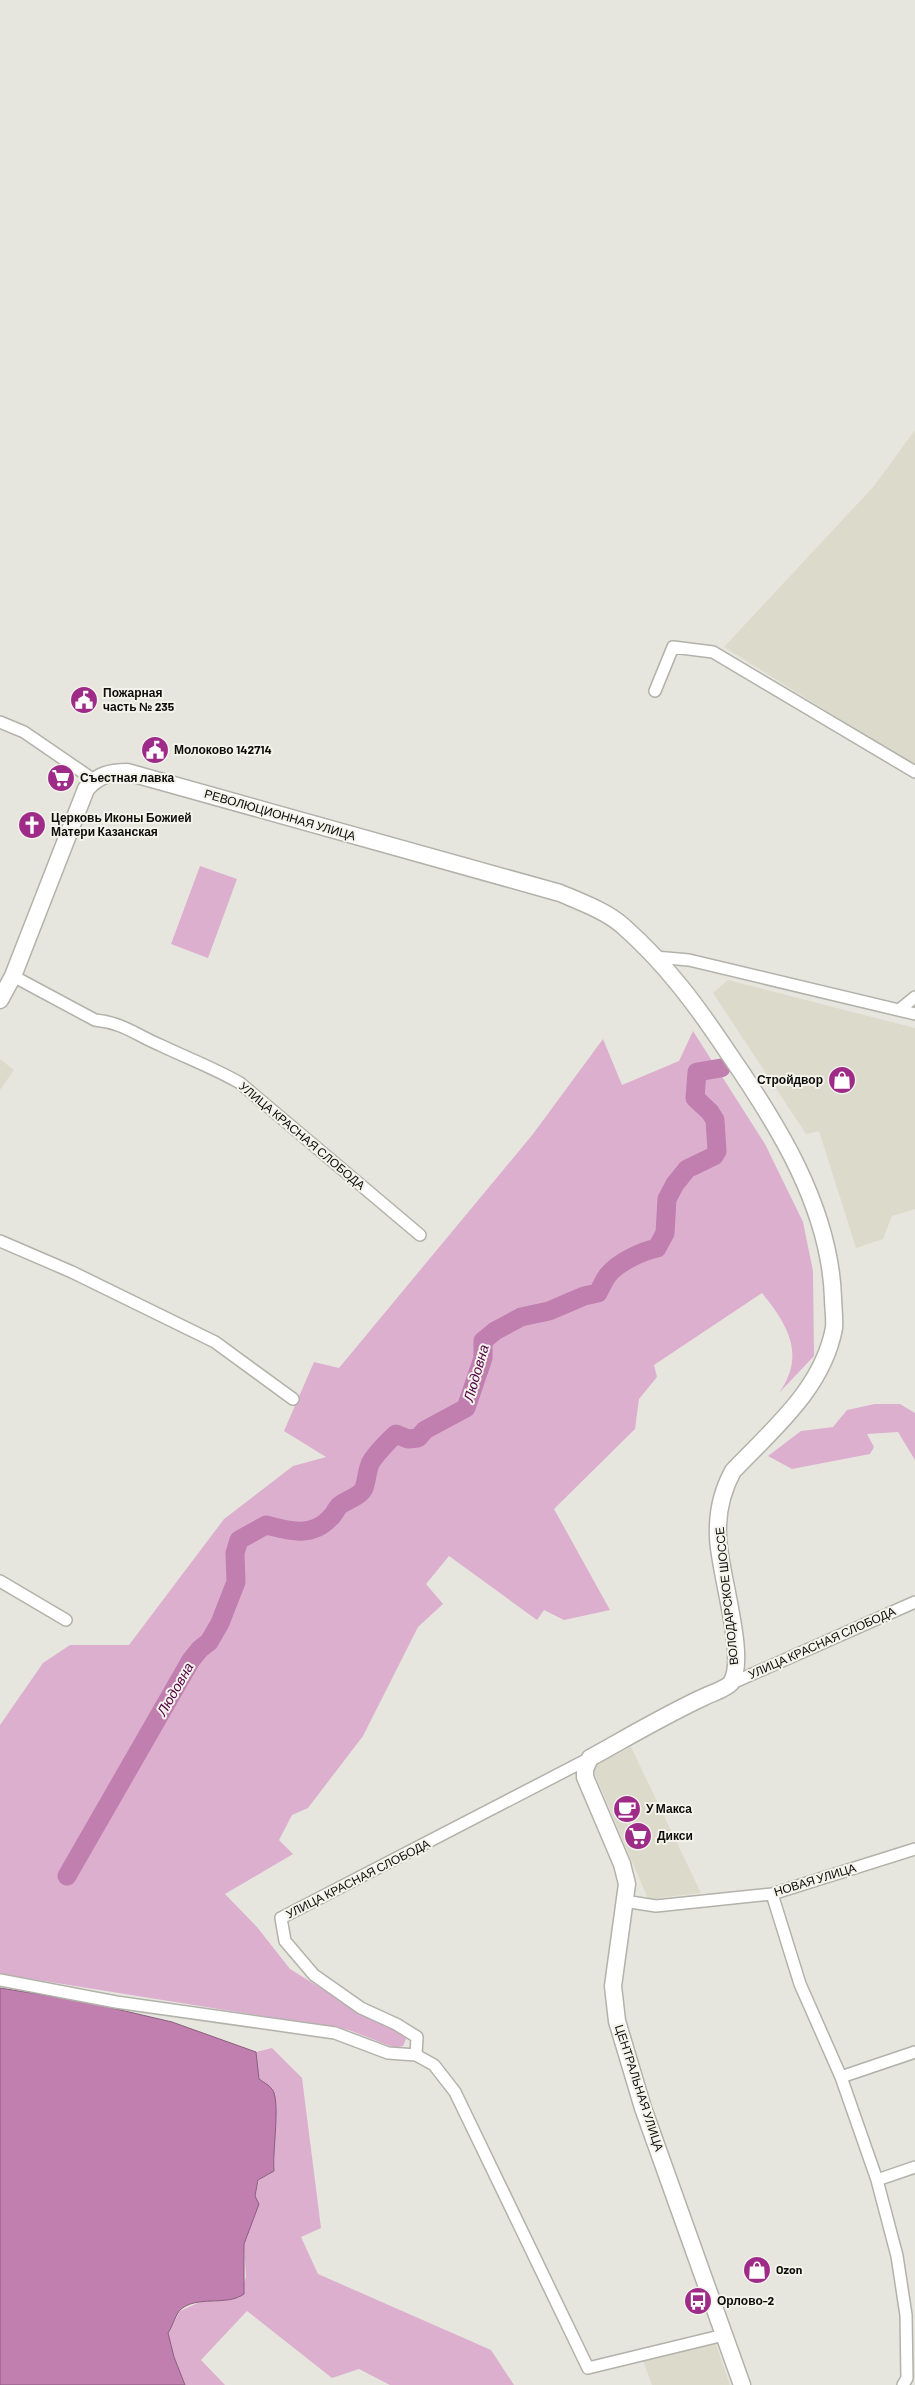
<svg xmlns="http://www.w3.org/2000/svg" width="915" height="2385" viewBox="0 0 915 2385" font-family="Barlow,sans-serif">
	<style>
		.built { fill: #dcdacb }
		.green { fill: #dcafcf }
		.water { fill: #c07faf; stroke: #8a5d7e }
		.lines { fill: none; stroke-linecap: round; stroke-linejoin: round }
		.river { stroke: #c07faf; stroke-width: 19 }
		.minor-casing { stroke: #b2b2aa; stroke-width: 14 }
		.secondary-casing { stroke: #b2b2aa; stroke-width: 19 }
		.minor { stroke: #fff; stroke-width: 11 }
		.secondary { stroke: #fff; stroke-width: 16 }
		.labels { text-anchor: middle; stroke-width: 4; stroke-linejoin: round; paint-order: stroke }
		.poi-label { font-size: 12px; font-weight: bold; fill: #0d0d0a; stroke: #f4f3eb; text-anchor: start }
		.street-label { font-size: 12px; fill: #0d0d0a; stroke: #f4f3eb }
		.water-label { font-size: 14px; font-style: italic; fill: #530146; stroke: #f4f3eb }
	</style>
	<rect width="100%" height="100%" fill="#e7e6de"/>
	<path class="built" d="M 915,430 L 915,766 L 724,647 L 874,486 Z
		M 728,980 L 915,1028 L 915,1209 L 892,1216 L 883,1239 L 856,1248 L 819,1131 L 806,1134 L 713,993 Z
		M 0,1059 L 14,1070 L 0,1090 Z
		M 631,1747 L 701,1893 L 648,1899 L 592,1767 Z
		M 716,2344 L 730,2385 L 652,2385 L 643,2361 Z"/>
	<path class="green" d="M 200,866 L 237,879 L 208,958 L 171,944 Z
		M 693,1031 L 765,1144 L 803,1222 L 813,1271 L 814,1356 L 779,1393 C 806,1355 788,1325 762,1293 L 654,1365 L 657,1377 L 639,1399 L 635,1429 L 554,1509 L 610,1610 L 564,1620 L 544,1610 L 537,1620 L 449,1556 L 426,1584 L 443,1604 L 418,1627 L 363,1736 L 308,1808 L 292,1815 L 279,1840 L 293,1854 L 225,1894 L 257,1927 L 290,1969 L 364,2015 L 403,2032 L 406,2039 L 403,2046 L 395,2048 L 349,2030 L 0,1974 L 0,1725 L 43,1663 L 70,1645 L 129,1645 L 224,1519 L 293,1466 L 326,1457 L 284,1431 L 314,1362 L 339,1368 L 533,1134 L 603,1039 L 622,1085 L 679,1061 Z
		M 875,1404 L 900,1404 L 915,1413 L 915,1460 L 898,1432 L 867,1434 L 874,1447 L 870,1454 L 792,1469 L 768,1456 L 801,1431 L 833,1427 L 847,1410 Z
		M 272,2048 L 302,2078 L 321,2228 L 301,2237 L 318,2274 L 491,2350 L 514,2385 L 390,2385 L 359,2369 L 332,2378 L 247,2311 L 201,2360 L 225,2385 L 185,2385 L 174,2357 L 168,2333 L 180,2311 L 200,2302 L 239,2298 L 246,2277 L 244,2244 L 258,2204 L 255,2196 L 259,2180 L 274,2171 L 273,2089 L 259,2079 L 256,2052 Z"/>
	<path class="water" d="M 0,1988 L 82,2001 L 172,2022 L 256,2052 L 259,2079 C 263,2082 269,2085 272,2089 C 281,2100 272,2153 274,2171 L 258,2180 L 255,2196 L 259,2204 L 244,2244 L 244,2294 C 226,2307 196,2294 179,2311 C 175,2317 172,2327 168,2333 L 174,2357 L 185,2385 L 0,2385 Z"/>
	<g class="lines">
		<path class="river" d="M 67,1876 L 191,1660 L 200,1649 L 209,1642 L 220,1623 L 236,1582 L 235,1553 L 239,1540 L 266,1525 C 289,1531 312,1538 330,1518 C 334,1515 336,1509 339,1506 C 347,1499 359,1498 364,1488 C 367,1480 367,1469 371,1462 C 375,1455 390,1439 396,1434 L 408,1439 L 418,1438 L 425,1430 L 466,1408 L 483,1358 L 483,1341 L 495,1331 L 521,1317 L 549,1311 L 584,1296 L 598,1293 C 601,1287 604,1280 608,1275 C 617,1263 642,1251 657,1248 L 665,1233 L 667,1199 L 675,1184 L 687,1169 L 714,1156 L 717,1151 L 715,1120 L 710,1112 L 695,1098 L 697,1072 L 721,1068"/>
		<g class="minor-casing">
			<path id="minor" d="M 655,691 L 673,647 L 713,652 L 915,772
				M 0,722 L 24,732 L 94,780
				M 655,957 L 689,960 L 915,1014
				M 13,976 L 95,1020 C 124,1023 136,1035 160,1045 C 187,1058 214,1068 240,1083 L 420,1235
				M 899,1010 L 915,997
				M 0,1241 L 72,1272 L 215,1342 L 293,1399
				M 0,1581 L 66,1620
				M 730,1684 L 915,1602
				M 772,1894 L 800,1984 L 841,2077 L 877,2180 L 897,2256 L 906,2315 L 907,2378 L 903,2385
				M 624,1901 L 656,1906 L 772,1894 L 915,1849
				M 0,1980 L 116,2002 L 335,2033 L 388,2053 L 416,2055 L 434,2065 L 455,2092 L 588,2368 L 724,2335
				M 416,2055 L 417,2037 L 396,2024 L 361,2008 L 314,1975 L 285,1941 L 281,1918 L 590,1758
				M 841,2077 L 915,2052
				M 877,2180 L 915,2167"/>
		</g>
		<g class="secondary-casing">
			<path id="secondary" d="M 0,1000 L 13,976 L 86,789 C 98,775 110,772 127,772 L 560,893 C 581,902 606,911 623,926 C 667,965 697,1006 729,1054 C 778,1125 830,1208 833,1298 C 833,1307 835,1319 834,1328 C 823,1388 773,1429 733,1471 C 722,1491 717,1513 718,1536 C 718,1569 748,1658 731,1683 C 726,1689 712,1693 704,1697 C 665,1715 628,1737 590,1758 L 585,1769 L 585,1777 L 622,1864 L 627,1884 L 613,1986 L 617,2021 L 643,2108 L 742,2385"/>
		</g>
		<use href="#minor" class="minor"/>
		<use href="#secondary" class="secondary"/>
	</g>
	<defs>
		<g id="civic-disc" transform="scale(1.4375)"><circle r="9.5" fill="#9d2b87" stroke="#f4f3eb"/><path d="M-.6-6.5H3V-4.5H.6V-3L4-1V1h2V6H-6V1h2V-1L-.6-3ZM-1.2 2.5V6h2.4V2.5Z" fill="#fff"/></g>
		<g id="supermarket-disc" transform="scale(1.4375)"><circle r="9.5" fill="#9d2b87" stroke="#f4f3eb"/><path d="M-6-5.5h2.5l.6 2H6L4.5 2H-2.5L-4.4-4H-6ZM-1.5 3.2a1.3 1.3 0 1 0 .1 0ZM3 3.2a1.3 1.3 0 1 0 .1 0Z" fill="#fff"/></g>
		<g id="church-disc" transform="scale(1.4375)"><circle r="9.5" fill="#9d2b87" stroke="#f4f3eb"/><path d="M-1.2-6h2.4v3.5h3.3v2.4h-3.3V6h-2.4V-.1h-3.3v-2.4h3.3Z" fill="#fff"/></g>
		<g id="shop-disc" transform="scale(1.4375)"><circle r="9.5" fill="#9d2b87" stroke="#f4f3eb"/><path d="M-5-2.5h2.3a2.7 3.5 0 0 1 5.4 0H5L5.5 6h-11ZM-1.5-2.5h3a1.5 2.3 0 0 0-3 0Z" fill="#fff"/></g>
		<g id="cafe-disc" transform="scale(1.4375)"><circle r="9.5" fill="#9d2b87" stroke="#f4f3eb"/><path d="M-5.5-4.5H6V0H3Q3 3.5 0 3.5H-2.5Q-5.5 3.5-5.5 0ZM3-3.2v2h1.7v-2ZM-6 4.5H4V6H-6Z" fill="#fff"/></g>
		<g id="bus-disc" transform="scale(1.4375)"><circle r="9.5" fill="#9d2b87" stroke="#f4f3eb"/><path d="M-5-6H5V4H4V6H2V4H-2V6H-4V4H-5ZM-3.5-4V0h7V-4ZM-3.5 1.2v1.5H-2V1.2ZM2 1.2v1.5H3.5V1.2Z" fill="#fff"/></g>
	</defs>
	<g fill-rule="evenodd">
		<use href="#civic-disc" x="84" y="700"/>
		<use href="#civic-disc" x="155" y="750"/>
		<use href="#supermarket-disc" x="61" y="778"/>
		<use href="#church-disc" x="32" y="825"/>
		<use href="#shop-disc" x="842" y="1080"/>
		<use href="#cafe-disc" x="627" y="1809"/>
		<use href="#supermarket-disc" x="638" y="1836"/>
		<use href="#shop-disc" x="757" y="2270"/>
		<use href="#bus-disc" x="698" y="2301"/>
	</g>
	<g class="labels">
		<g class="poi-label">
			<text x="103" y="697">Пожарная<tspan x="103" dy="14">часть № 235</tspan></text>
			<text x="174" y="754">Молоково 142714</text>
			<text x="80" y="782">Съестная лавка</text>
			<text x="51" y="822">Церковь Иконы Божией<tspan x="51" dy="14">Матери Казанская</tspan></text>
			<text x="823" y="1084" text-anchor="end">Стройдвор</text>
			<text x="646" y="1813">У Макса</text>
			<text x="657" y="1840">Дикси</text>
			<text x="776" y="2274">Ozon</text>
			<text x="717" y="2305">Орлово-2</text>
		</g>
		<g class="street-label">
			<text transform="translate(280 815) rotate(16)" y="4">РЕВОЛЮЦИОННАЯ УЛИЦА</text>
			<text transform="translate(302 1136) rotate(40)" y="4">УЛИЦА КРАСНАЯ СЛОБОДА</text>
			<text transform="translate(727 1596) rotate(-96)" y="4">ВОЛОДАРСКОЕ ШОССЕ</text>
			<text transform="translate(822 1643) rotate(-24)" y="4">УЛИЦА КРАСНАЯ СЛОБОДА</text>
			<text transform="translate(358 1879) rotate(-27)" y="4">УЛИЦА КРАСНАЯ СЛОБОДА</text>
			<text transform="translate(815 1880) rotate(-17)" y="4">НОВАЯ УЛИЦА</text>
			<text transform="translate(639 2088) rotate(72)" y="4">ЦЕНТРАЛЬНАЯ УЛИЦА</text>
		</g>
		<g class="water-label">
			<text transform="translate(476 1373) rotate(-74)" y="5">Людовна</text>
			<text transform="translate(175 1689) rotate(-60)" y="5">Людовна</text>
		</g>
	</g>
</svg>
